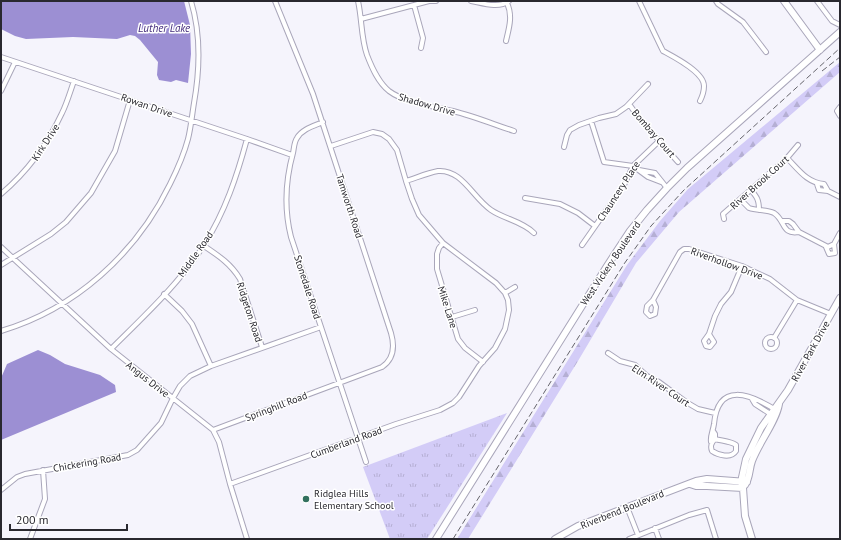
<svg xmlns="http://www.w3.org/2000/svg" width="841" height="540" viewBox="0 0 841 540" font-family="'PT Sans',sans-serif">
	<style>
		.grass { fill: url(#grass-tufts) }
		.forest { fill: url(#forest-firs) }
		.water { fill: #9c8fd3 }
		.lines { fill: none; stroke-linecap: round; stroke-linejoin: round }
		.street-casing { stroke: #a9a6ba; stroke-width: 6 }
		.secondary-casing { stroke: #a9a6ba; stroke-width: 8 }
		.street { stroke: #fff; stroke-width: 4 }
		.secondary { stroke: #fff; stroke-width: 6 }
		.rail { stroke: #66656c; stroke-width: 1; stroke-dasharray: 6 3; stroke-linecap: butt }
		.poi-dot { fill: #32705e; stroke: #fff; stroke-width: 1.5 }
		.labels { text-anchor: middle; stroke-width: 3; stroke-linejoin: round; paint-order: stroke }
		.street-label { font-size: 10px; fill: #29282f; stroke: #fff }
		.poi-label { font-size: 10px; fill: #29282f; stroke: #fff; text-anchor: start }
		.water-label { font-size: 11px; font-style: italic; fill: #432b7b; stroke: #fff }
	</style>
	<defs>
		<pattern id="grass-tufts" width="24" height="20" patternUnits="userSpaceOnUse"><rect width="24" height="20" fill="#d3ccf7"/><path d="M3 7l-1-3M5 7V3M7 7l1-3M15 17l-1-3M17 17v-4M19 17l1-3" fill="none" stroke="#b5afd4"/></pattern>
		<pattern id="forest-firs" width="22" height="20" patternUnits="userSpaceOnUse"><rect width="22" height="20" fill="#d3ccf7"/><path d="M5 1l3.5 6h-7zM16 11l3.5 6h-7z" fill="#b5afd4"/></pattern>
	</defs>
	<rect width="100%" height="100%" fill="#f5f4fc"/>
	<path class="grass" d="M 507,413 L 427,539 L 390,539 L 363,467 Z"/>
	<path class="forest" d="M 840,62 L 840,72 L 679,212 L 636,263 L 578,361 L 468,539 L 457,539 L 627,265 L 660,221 L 688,189 Z"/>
	<path class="water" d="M 1,1 L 184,1 L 190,25 L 191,54 L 188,83 L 176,80 L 171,82 L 159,80 L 157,75 L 158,62 L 140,40 L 135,36 L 130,35 L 117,39 L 73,37 L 26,39 L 15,36 L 1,29 Z
		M 38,350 L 50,355 L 65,364 L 100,375 L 115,385 L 116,392 L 1,440 L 1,378 L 7,364 Z"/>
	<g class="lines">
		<g class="street-casing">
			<path id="street" d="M 358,1 C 362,19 361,38 367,55 C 372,68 378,82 389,91 C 405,103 433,106 453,111 C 473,116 493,124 514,131
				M 471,1 C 482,3 499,9 509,1
				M 639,1 L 661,47 L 663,51 C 674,57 704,72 704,86 C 704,91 702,97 700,101
				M 716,1 L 718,4 L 743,22 L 766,52
				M 817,1 L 832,21 L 840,25
				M 414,5 L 423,38 L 421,48
				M 361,19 L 429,1 L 436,1
				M 506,41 C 509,28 513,16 507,3
				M 1,57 L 247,139 L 292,155
				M 1,91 L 15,62
				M 629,104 L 639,118 L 678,162
				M 840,107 L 837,111 L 840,116
				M 591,121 L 604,162 L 633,166 L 648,177 L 661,182
				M 323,122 C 314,126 302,129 297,138 C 294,142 294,149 293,153 C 285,182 284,209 291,237 L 366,462
				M 564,147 L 567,135 L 570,130 L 579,125 L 599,118 L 616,114 L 626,107 L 648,84
				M 787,158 C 798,169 807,183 824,184 L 828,191 L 840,197
				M 639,170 L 655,173 L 667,188
				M 406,181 C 416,178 427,173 438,171 C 462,169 473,198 491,210 C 504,219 522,221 534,233
				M 817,184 L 819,190 L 828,191
				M 751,190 C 757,197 759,200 759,210
				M 1,194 C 27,172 48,143 62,113 C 67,103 70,92 74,81
				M 525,198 L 560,204 L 578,213 L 595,226
				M 740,199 L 749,208 C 757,211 766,209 774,213 C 786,221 781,235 799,232
				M 724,219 L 723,214 L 787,158 L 798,145
				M 782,221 L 789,221 L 793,224 L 799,232 L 828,247 L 834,244 L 840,233
				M 443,243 L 439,248 L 437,254 L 437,269 L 458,339 L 465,348 L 483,362
				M 582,245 L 624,185 L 633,166 L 659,141
				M 204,246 C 219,256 231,264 240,279 L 262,347
				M 1,247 L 111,349 L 213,430 L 219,442 L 230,484 L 247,539
				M 826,247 L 829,254 L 835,253 L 834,244
				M 1,265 L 51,234 L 66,222 L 91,193 L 115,151 L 130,100
				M 505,293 L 515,287
				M 164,294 L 182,311 L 192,324 L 211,366
				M 653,300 L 656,307 L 655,314 L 650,316 L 646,312 L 647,306 L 653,300 L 680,252 L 684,249 L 689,249 L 742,266 L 770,279 L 797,300 L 831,314
				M 452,317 L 475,310
				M 1,331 C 75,309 136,254 170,184 C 177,170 184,154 188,139 C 191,127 192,115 194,103 C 200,69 201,34 191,1
				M 709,334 L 714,342 L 710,347 L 706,346 L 704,341 L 709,334 L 715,316 L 721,304 L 731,292 L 742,266
				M765 343a6 6 0 1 1 12 0a6 6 0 1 1-12 0Z
				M 774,338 L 797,300
				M 111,349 C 143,317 179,284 204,245 C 225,212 237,176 247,139
				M 608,353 L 620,361 L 635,365 L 647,376 L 659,382 L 686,402 L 698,409 L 715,413
				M 752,399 L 755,404 L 772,415
				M 213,430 L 382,367 C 394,359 395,347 391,333 L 313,94 L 275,1
				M 713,431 L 715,434 L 715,439 C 711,443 710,446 712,451 C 718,455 731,459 736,451 L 736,445 C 730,441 722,441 715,439
				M 711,442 C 710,436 713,431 714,424 C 718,381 750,394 776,410
				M 230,484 L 396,424 L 440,410 L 453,403 L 459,397 L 479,366 L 495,348 L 505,329 L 509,310 L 508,300 L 505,293 L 496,283 L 443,243 L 419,215 L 412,199 L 406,181 L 397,150 L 389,139 L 382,134 L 373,132 L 331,146
				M 1,490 L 17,477 L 25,474 L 128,455 L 137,450 L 161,423 L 173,398 L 180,386 L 190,376 L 211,366 L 321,327
				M 627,507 L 638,535
				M 655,528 L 659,539
				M 30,539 L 45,499 L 43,470
				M 629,539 L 689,515 L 707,510 L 716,539"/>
		</g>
		<g class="secondary-casing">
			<path id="secondary" d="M 784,1 L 820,50
				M 690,484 L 696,486 L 707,486 L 743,488
				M 745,485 C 750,478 749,469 752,461 C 759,442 776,422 779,404
				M 436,539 L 607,266 L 630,231 L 647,210 L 667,188 L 687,168 L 840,32
				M 555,539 L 578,526 L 696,481 L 707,479 L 747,482
				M 752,539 L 745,516 L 743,488 L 741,482 L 746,459 L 761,428 L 788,390 L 840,298"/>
		</g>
		<use href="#street" class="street"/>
		<use href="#secondary" class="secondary"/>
		<path class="rail" d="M 822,71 L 840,57
			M 453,539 L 624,264 L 651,226 L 684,190 L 840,48"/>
	</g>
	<circle class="poi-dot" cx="306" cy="499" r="4"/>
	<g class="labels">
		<g class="street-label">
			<text transform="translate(427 104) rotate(16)" y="4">Shadow Drive</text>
			<text transform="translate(147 105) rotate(19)" y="4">Rowan Drive</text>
			<text transform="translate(654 133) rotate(49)" y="4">Bombay Court</text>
			<text transform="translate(45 142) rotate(-57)" y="4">Kirk Drive</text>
			<text transform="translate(759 182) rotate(-42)" y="4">River Brook Court</text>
			<text transform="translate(618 191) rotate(-57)" y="4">Chauncery Place</text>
			<text transform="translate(350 206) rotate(72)" y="4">Tamworth Road</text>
			<text transform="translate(195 254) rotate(-55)" y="4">Middle Road</text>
			<text transform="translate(610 263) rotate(-56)" y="4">West Vickery Boulevard</text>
			<text transform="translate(727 263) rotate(20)" y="4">Riverhollow Drive</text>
			<text transform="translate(308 287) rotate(72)" y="4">Stonedale Road</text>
			<text transform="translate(448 307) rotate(72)" y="4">Mike Lane</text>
			<text transform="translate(250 312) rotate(72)" y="4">Ridgeton Road</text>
			<text transform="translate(810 351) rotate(-61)" y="4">River Park Drive</text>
			<text transform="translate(148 379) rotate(38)" y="4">Angus Drive</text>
			<text transform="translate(661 385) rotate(34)" y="4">Elm River Court</text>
			<text transform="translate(276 406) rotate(-21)" y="4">Springhill Road</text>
			<text transform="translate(346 442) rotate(-20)" y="4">Cumberland Road</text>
			<text transform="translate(87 462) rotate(-10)" y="4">Chickering Road</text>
			<text transform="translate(622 509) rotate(-22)" y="4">Riverbend Boulevard</text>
		</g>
		<g class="poi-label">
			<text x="314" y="497">Ridglea Hills<tspan x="314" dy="12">Elementary School</tspan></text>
		</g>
		<g class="water-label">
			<text x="164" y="32">Luther Lake</text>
		</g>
	</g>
	<rect width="841" height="540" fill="none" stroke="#29282f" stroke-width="4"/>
	<path d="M10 524v6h117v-6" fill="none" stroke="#29282f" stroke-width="2"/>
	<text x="16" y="524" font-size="12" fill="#29282f" stroke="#ffffff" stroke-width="3" paint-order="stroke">200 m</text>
</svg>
